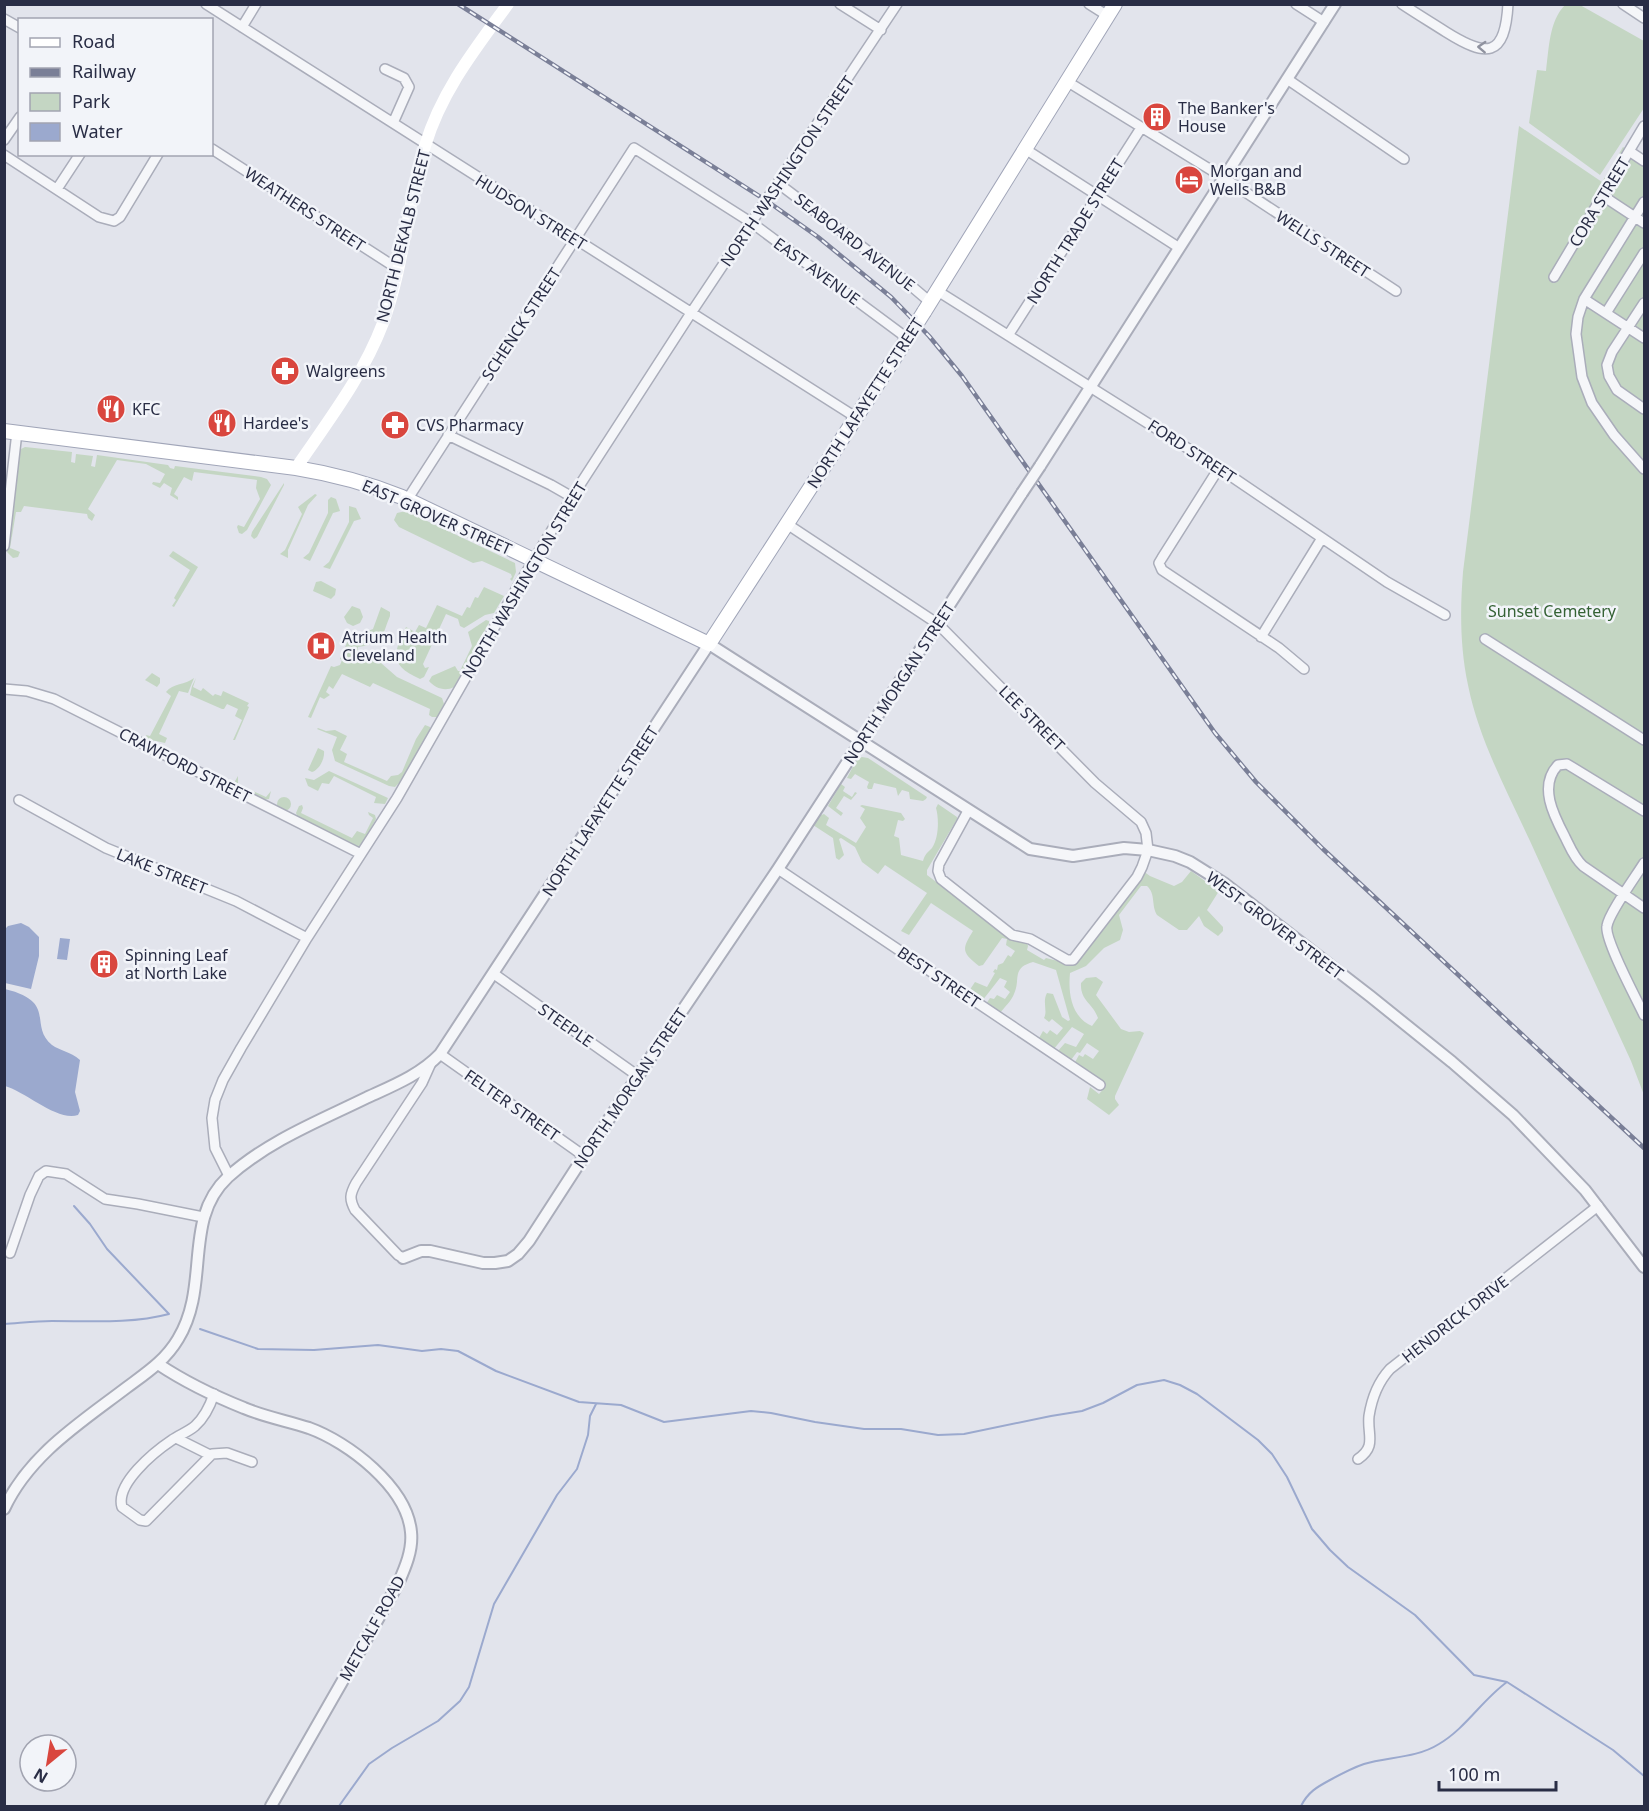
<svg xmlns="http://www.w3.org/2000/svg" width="1649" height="1811" viewBox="0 0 1649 1811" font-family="'Noto Sans',sans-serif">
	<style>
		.green { fill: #c4d6c3 }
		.water { fill: #9ba9ce }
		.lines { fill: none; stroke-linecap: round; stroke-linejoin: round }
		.stream { stroke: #9ba9ce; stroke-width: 2 }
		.minor-casing { stroke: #aaadba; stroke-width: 12 }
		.tertiary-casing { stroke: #aaadba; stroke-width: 14 }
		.primary-casing { stroke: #a0a5b8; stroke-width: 16 }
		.minor { stroke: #f5f6f9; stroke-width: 9 }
		.tertiary { stroke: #f5f6f9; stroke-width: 10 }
		.secondary { stroke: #fff; stroke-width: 12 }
		.primary { stroke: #fff; stroke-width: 14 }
		.rail-casing { stroke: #7a7f97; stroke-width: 4.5 }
		.rail { stroke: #f2f4f9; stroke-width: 2; stroke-dasharray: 7; stroke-linecap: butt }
		.tertiary-bridge-casing { stroke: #aaadba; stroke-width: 14; stroke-linecap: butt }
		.primary-bridge-casing { stroke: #a0a5b8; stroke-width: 16; stroke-linecap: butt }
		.tertiary-bridge { stroke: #f5f6f9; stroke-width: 10 }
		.primary-bridge { stroke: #fff; stroke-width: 14 }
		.oneway { stroke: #8f929f }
		.labels { text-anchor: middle; stroke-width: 5; stroke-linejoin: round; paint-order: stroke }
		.poi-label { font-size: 16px; fill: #292d45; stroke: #f2f4f9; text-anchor: start }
		.street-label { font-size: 16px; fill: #292d45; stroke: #f2f4f9 }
		.park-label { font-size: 16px; fill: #356235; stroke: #f2f4f9 }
	</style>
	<rect width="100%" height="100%" fill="#e2e4ec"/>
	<path class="green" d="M 1565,5 L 1580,5 L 1644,41 L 1644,108 L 1600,175 L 1529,123 L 1537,70 L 1546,71 C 1549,49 1549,21 1565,5 Z
		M 1519,126 L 1602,182 L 1623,147 L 1644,161 L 1644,1095 L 1631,1061 C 1597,987 1563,914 1530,841 C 1507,791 1479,740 1468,685 C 1460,647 1460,610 1463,572 Z
		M 25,447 L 72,452 L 71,462 L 75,463 L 76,454 L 93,456 L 91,466 L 95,467 L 97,455 L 168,465 L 170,468 L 174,469 L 175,466 L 261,477 L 267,479 L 271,485 L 247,530 L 242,534 L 239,533 L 237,527 L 238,525 L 244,527 L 260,499 L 256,488 L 257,480 L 194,472 L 192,481 L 184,477 L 174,494 L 178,497 L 178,500 L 170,495 L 172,488 L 164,483 L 160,488 L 152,484 L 153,482 L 160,483 L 165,474 L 146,464 L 117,460 L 88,509 L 95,515 L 92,521 L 88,518 L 87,514 L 24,506 L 21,512 L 16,512 L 10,548 L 20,552 L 18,557 L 13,558 L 7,552 L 19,454 L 21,449 Z
		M 284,483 L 284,485 L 257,537 L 254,539 L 251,536 L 252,532 Z
		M 315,494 L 317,495 L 308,505 L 288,550 L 288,558 L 280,554 L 285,550 L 302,514 L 298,507 Z
		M 331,497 L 336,499 L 340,511 L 333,513 L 311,559 L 310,561 L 303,558 L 309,553 L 328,513 L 328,500 Z
		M 349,506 L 356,508 L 361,519 L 354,521 L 330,569 L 323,567 L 329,562 L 349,522 Z
		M 406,511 L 515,563 L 516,572 L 512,581 L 510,579 L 512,577 L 511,574 L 482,561 L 473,563 L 399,527 L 394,520 L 397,513 Z
		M 173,551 L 198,567 L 174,607 L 172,606 L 176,600 L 174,598 L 190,570 L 169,556 Z
		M 321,581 L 336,589 L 335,595 L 331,599 L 313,591 L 316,582 Z
		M 484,587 L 504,596 L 494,613 L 485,615 L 464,628 L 460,626 L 458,619 L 446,614 L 423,664 L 425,668 L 429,667 L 424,677 L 420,679 C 389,665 393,654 406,627 L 415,632 L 419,625 L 426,628 L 437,605 L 462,616 L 467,607 L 470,608 L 475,597 L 478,598 Z
		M 352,606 L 360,609 L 363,617 L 360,623 L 353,626 L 347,623 L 344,617 Z
		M 381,607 L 390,612 L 390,616 C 380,640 385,643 358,647 L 358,655 L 373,656 L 397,677 L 442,698 L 444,704 L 437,717 L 432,717 L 429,715 L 430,709 L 373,683 L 370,687 L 342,674 L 333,689 L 329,686 L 326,692 L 330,695 L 324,699 L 320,697 L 311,718 L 308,717 L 331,666 L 334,667 L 340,665 L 342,660 L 340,659 L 349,638 L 373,629 Z
		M 486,620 L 489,621 L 489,623 L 454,687 C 445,692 435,688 429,681 L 432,676 L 455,666 L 458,671 L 460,671 L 472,646 L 468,632 Z
		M 152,673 L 160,678 L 160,683 L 157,687 L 145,680 Z
		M 194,678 L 188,693 L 179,691 L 159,734 L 167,738 L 165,743 L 147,739 L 146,735 L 150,736 L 171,696 L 166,692 C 173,683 185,685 194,678 Z
		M 196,678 L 193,687 L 201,691 L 203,688 L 213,696 L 215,694 L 221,696 L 223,691 L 249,703 L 247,706 L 249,707 L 235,740 L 233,740 L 242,720 L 235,716 L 238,709 L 227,704 L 224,709 L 222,709 L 190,695 L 192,686 Z
		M 425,725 L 430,727 L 430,731 L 399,783 L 395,787 L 389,786 L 335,761 L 332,750 L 337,737 L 317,729 L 318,728 L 326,731 L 335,730 L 347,736 L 340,750 L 347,754 L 344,762 L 387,781 L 391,776 L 398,775 L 402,772 L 416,739 Z
		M 318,748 L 324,751 C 325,759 319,770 312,772 L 308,770 Z
		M 862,757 L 868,758 L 927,797 L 926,799 L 923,801 L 910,799 L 909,792 L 902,790 L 898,796 L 896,788 L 874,783 L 872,789 L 868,789 L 867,787 L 869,782 L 855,774 L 851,779 L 847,778 L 857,759 Z
		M 329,771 L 388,798 L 385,804 L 374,803 L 376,797 L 334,776 L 329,784 L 322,783 L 318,791 L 308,786 L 305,778 L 314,780 Z
		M 238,776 L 238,784 L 266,797 L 271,791 L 269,799 L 263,800 L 236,786 L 234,783 Z
		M 841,784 L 845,787 L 843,791 L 852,797 L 855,792 L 857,793 L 851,800 L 844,796 L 836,808 L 843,813 L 841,816 L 828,806 Z
		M277 804a7 7 0 1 1 14 0a7 7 0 1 1-14 0Z
		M 938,804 L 957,817 L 957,819 L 927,870 L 927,875 L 1013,940 L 1027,943 L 1028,946 L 1027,950 L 1044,960 L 1046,958 L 1066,963 L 1143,871 L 1150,876 L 1174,886 L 1182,882 L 1191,871 L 1219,891 L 1207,910 L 1223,927 L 1223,931 L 1218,936 L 1204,926 L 1199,916 L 1187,930 L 1179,930 L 1157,915 C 1151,905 1156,894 1147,886 L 1141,886 L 1119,915 L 1123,930 L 1120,940 L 1104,948 L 1086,966 L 1070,973 C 1068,993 1071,1017 1092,1026 L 1098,1018 C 1093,1003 1080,1001 1081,983 L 1086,978 L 1096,977 L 1103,982 L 1096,995 L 1121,1029 L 1129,1032 L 1140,1031 L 1144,1033 L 1115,1096 L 1115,1099 L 1119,1105 L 1109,1115 L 1087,1099 L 1090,1087 L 1099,1094 L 1106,1086 L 1074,1064 L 1079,1055 L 1083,1057 L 1085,1054 L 1093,1059 L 1099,1051 L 1087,1043 L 1080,1053 L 1077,1052 L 1071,1060 L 1057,1052 L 1065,1043 L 1076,1047 L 1084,1034 L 1072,1027 L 1053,1050 L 1038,1040 L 1043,1031 L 1047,1034 L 1050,1030 L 1057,1035 L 1063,1028 L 1052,1019 L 1049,1022 L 1044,1018 C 1048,1011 1042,1002 1047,993 L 1053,994 L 1062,1017 L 1068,1021 L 1070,1020 L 1056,970 L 1033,962 C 1011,968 1021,979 1014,994 C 1012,1000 1004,1008 999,1014 L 986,1004 L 990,998 L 994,999 L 997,995 L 1005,999 L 1010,992 L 1004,987 L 1007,981 L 1000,978 L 982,1001 L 969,991 L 975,982 L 987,987 L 995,973 L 993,972 L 995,969 L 997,970 L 998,965 L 1003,963 L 1008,955 L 1011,957 L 1015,951 L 1006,945 L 1007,939 L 1002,938 L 983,965 L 979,966 C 961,952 962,949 973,931 L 931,903 L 909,935 L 901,931 L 927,893 L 885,865 L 878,874 L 862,862 L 855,847 L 841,838 L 839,839 L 844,855 L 839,860 L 836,858 L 833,838 L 813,825 L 819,816 L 824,814 L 829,818 L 826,825 L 856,843 L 866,827 L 860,818 L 865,809 L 860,806 L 862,805 L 901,813 L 905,819 L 903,821 L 898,820 L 894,836 L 899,838 L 901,855 L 923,861 C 925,854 927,853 932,848 C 939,838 939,818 936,808 Z
		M 302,805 L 303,808 L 301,813 L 352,838 L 357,831 L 365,834 L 373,818 L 369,815 L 368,812 L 375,815 L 376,819 L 362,844 L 357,847 L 298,818 L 296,813 L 299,806 Z"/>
	<path class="water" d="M 21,923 L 29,927 L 39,937 L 39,956 L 31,989 L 5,983 L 5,929 L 8,926 Z
		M 60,938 L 70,939 L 67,960 L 57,959 Z
		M 5,989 C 58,1002 28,1025 52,1045 C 60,1051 70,1051 80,1060 L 75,1092 L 80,1111 L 78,1115 C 58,1122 26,1092 5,1086 Z"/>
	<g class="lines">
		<path class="stream" d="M 4,1324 C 20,1323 36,1321 52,1321 C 91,1321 131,1324 169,1314 L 107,1249 L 90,1224 L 74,1206
			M 200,1329 L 258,1349 L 314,1350 L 378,1345 L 422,1351 L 441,1349 L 458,1351 L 496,1371 L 579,1402 L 621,1405 L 664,1422 L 751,1411 L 771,1413 L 815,1422 L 864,1429 L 901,1429 L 938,1435 L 964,1434 L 1051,1416 L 1082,1411 L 1103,1403 L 1137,1385 L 1164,1380 L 1180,1385 L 1197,1394 L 1258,1440 L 1272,1454 L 1287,1477 L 1312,1529 L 1330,1550 L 1348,1567 L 1415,1615 L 1474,1675 L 1507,1682 L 1613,1750 L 1644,1776
			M 339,1806 L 369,1764 L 392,1748 L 438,1721 L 460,1701 L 469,1687 L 494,1604 L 557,1495 L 577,1469 L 588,1435 L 590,1416 L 596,1404
			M 1301,1806 C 1308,1792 1317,1787 1330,1780 C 1341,1774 1352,1768 1364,1764 C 1388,1757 1417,1758 1439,1744 C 1466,1728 1482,1700 1507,1682"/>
		<g class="minor-casing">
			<path id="minor" d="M 206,4 L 857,418
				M 840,4 L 881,30
				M 1089,4 L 1108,16
				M 1296,4 L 1324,22
				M 1402,4 C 1417,14 1432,23 1446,32 C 1486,57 1505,59 1508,4
				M 1623,4 L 1644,18
				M 4,19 L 20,28
				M 242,27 L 256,4
				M 385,69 L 404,78 L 409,87 L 393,123
				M 1287,79 L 1404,159
				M 1068,82 L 1224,178 L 1396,291
				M 4,140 L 20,117
				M 212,149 L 398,269
				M 1025,149 L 1178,247
				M 1629,151 L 1644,161
				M 4,155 L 99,217 L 114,221 L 120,217 L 158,154
				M 779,184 L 889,267 L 930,302
				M 57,189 L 80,154
				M 1603,196 L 1644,223
				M 1644,202 L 1584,299 L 1578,317 L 1576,334 L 1582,377 L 1592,403 L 1614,435 L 1644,469
				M 1554,277 L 1644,126
				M 936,290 L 1219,468 L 1387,582 L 1445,615
				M 1584,299 L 1644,338
				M 1644,303 L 1612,352 L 1607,365 L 1609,376 L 1617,390 L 1644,409
				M 1606,313 L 1644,253
				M 1009,334 L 1141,128
				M 448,435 L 551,485 L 572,497
				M 1219,468 L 1162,558 L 1159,563 L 1162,570 L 1279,648 L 1304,669
				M 407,500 L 634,148 L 752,223 L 907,338
				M 787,524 L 938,624 L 1095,783 L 1141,822 L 1146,833 L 1148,850 L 1142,867 L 1137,877 L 1073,960 L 1067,960 L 1030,939 L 1012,935 L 941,879 L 938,871 L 939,864 L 968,811
				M 4,546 L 17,432
				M 1261,637 L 1322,538
				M 1485,639 L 1644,740
				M 4,689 L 27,691 L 54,699 L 361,854
				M 19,800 L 106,848 L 236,901 L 307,938
				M 1644,811 L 1567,764 L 1558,765 C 1538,786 1554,816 1565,837 C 1570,847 1574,858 1583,866 L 1644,908
				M 1644,863 C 1636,876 1609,913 1607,926 C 1604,939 1637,1000 1644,1015
				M 778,869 L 1100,1085
				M 494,974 L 638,1076
				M 440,1054 L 584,1156
				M 229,1176 L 215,1148 L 212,1118 L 215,1100 L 223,1080 L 241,1048 L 307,938 L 397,798 L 518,586 L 572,497 L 691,313 L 897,4
				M 10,1253 L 30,1195 L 39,1176 L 46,1171 L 66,1174 L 105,1199 L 138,1204 L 203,1217
				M 403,1258 L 398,1255 L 355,1210 C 349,1199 350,1194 356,1183 L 422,1083 L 431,1063
				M 214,1394 C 210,1406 205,1417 195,1426 C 188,1432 179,1435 172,1440 C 154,1452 115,1484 122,1507 L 140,1520 L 146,1521 L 212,1454 L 227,1453 L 252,1462
				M 176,1438 L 210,1455
				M 1358,1459 C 1377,1446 1367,1435 1369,1416 C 1372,1397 1378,1382 1390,1369 L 1598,1206"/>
		</g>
		<g class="tertiary-casing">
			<path id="tertiary" d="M 1040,466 L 1335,4
				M 403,1258 L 421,1251 L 430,1251 L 483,1263 L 495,1263 L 508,1261 L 518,1254 L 529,1241 L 584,1156 L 778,869 L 1022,493
				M 158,1364 C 185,1382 214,1396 244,1408 C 265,1417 288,1421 309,1428 C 348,1442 407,1487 411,1532 C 413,1550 405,1568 398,1584 L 271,1806
				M 4,1509 C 29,1455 80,1423 126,1388 C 146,1373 165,1361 178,1339 C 211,1285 182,1220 228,1177 C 268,1141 319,1121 366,1098 C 392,1086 420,1075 440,1054 L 709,644 L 1030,849 L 1073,856 L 1124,848 L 1148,850 L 1175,856 L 1190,862 L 1225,884 L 1370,996 L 1452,1062 L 1513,1115 L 1585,1190 L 1644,1267"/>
		</g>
		<g class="primary-casing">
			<path id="primary" d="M 924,312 L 1115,4
				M 4,431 L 296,468 C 333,474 367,483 402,497 L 709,644 L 910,334"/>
		</g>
		<use href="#minor" class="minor"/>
		<use href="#tertiary" class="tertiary"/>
		<path class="secondary" d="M 296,468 C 328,421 363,376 383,323 C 404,266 407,204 425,146 C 441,92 475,49 508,4"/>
		<use href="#primary" class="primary"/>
		<g class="rail-casing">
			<path id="rail" d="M 458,4 L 767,201 L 818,237 L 891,297 L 929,336 L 962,376 L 1215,733 L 1256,782 L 1323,849 L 1644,1148"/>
		</g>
		<use href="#rail" class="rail"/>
		<g class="tertiary-bridge-casing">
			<path id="tertiary-bridge" d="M 1022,493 L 1040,466"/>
		</g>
		<g class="primary-bridge-casing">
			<path id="primary-bridge" d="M 910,334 L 924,312"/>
		</g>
		<use href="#tertiary-bridge" class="tertiary-bridge"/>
		<use href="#primary-bridge" class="primary-bridge"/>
	</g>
	<defs><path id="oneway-chevron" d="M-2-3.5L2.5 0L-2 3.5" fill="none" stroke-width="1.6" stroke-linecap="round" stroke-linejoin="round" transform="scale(1.5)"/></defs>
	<use class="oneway" href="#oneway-chevron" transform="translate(1482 47) rotate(-177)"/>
	<defs>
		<g id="building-disc" transform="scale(1.5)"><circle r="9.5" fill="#d9463e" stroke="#f2f4f9"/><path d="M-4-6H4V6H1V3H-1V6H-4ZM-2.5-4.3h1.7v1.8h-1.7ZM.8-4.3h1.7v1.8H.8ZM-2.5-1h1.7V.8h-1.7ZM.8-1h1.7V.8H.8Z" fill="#fff"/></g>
		<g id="hotel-disc" transform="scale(1.5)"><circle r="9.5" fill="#d9463e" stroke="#f2f4f9"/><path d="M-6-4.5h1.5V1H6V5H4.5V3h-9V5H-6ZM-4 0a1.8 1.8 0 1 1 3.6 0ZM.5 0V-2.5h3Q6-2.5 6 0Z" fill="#fff"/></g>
		<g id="pharmacy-disc" transform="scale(1.5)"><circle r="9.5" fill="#d9463e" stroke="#f2f4f9"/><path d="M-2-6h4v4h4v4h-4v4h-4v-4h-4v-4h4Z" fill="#fff"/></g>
		<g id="restaurant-disc" transform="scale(1.5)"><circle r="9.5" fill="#d9463e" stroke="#f2f4f9"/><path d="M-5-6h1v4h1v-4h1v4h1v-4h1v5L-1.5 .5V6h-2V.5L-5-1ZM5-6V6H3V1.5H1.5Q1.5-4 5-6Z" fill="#fff"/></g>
		<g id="hospital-disc" transform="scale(1.5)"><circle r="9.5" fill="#d9463e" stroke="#f2f4f9"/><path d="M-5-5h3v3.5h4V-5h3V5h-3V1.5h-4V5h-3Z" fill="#fff"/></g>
	</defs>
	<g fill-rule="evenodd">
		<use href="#building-disc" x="1157" y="117"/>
		<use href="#hotel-disc" x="1189" y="180"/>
		<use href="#pharmacy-disc" x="285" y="371"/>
		<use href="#restaurant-disc" x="111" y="409"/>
		<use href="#restaurant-disc" x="222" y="423"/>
		<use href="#pharmacy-disc" x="395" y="425"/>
		<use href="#hospital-disc" x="321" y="646"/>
		<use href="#building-disc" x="104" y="964"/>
	</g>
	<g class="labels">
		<g class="poi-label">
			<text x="1178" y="114">The Banker's<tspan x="1178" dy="18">House</tspan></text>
			<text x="1210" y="177">Morgan and<tspan x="1210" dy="18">Wells B&amp;B</tspan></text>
			<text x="306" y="377">Walgreens</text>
			<text x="132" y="415">KFC</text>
			<text x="243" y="429">Hardee's</text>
			<text x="416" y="431">CVS Pharmacy</text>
			<text x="342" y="643">Atrium Health<tspan x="342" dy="18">Cleveland</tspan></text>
			<text x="125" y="961">Spinning Leaf<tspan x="125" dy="18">at North Lake</tspan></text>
		</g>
		<g class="street-label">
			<text transform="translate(787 171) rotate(-56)" y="6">NORTH WASHINGTON STREET</text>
			<text transform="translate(1599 202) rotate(-59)" y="6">CORA STREET</text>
			<text transform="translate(305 209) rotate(33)" y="6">WEATHERS STREET</text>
			<text transform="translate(531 212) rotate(32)" y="6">HUDSON STREET</text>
			<text transform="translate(1075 231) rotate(-58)" y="6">NORTH TRADE STREET</text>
			<text transform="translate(403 236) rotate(-76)" y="6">NORTH DEKALB STREET</text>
			<text transform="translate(855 242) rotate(38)" y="6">SEABOARD AVENUE</text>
			<text transform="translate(1323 244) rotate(33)" y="6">WELLS STREET</text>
			<text transform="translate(817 271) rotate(36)" y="6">EAST AVENUE</text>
			<text transform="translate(521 324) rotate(-57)" y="6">SCHENCK STREET</text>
			<text transform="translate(865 403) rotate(-57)" y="6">NORTH LAFAYETTE STREET</text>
			<text transform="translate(1192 451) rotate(33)" y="6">FORD STREET</text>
			<text transform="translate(437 517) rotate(24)" y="6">EAST GROVER STREET</text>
			<text transform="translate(524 580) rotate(-59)" y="6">NORTH WASHINGTON STREET</text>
			<text transform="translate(899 683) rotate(-57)" y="6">NORTH MORGAN STREET</text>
			<text transform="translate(1032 718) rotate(45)" y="6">LEE STREET</text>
			<text transform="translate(185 765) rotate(27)" y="6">CRAWFORD STREET</text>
			<text transform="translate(600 811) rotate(-57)" y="6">NORTH LAFAYETTE STREET</text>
			<text transform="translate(162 871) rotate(22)" y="6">LAKE STREET</text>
			<text transform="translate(1275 925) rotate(37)" y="6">WEST GROVER STREET</text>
			<text transform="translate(939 977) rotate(34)" y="6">BEST STREET</text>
			<text transform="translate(566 1025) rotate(35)" y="6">STEEPLE</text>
			<text transform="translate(630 1088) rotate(-56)" y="6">NORTH MORGAN STREET</text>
			<text transform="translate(512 1105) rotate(35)" y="6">FELTER STREET</text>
			<text transform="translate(1455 1319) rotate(-38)" y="6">HENDRICK DRIVE</text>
			<text transform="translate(372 1628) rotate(-61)" y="6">METCALF ROAD</text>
		</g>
		<g class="park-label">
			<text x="1552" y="617">Sunset Cemetery</text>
		</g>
	</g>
	<rect width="1649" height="1811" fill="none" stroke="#292d45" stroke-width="12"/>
	<rect x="18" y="18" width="195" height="138" fill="#f2f4f9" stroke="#a2a4b1" stroke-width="1.5"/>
	<rect x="30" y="38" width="30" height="9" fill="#ffffff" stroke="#a2a4b1" stroke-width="1.5"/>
	<text x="72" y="48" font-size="18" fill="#292d45">Road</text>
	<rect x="30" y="68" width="30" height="9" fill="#7a7f97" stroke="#a2a4b1" stroke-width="1.5"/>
	<text x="72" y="78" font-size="18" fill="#292d45">Railway</text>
	<rect x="30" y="93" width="30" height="18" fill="#c4d6c3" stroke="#a2a4b1" stroke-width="1.5"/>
	<text x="72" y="108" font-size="18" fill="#292d45">Park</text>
	<rect x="30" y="123" width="30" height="18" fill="#9ba9ce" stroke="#a2a4b1" stroke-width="1.5"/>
	<text x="72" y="138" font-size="18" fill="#292d45">Water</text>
	<g transform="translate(48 1763) rotate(210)"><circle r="28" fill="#f2f4f9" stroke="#a2a4b1" stroke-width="1.5"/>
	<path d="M0-4.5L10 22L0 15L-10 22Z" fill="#d9463e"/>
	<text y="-9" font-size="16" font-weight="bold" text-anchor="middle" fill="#292d45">N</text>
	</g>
	<path d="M1439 1781v9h117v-9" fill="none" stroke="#292d45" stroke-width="3"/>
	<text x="1448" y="1781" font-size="18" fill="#292d45" stroke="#f2f4f9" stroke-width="4.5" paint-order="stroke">100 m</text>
</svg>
